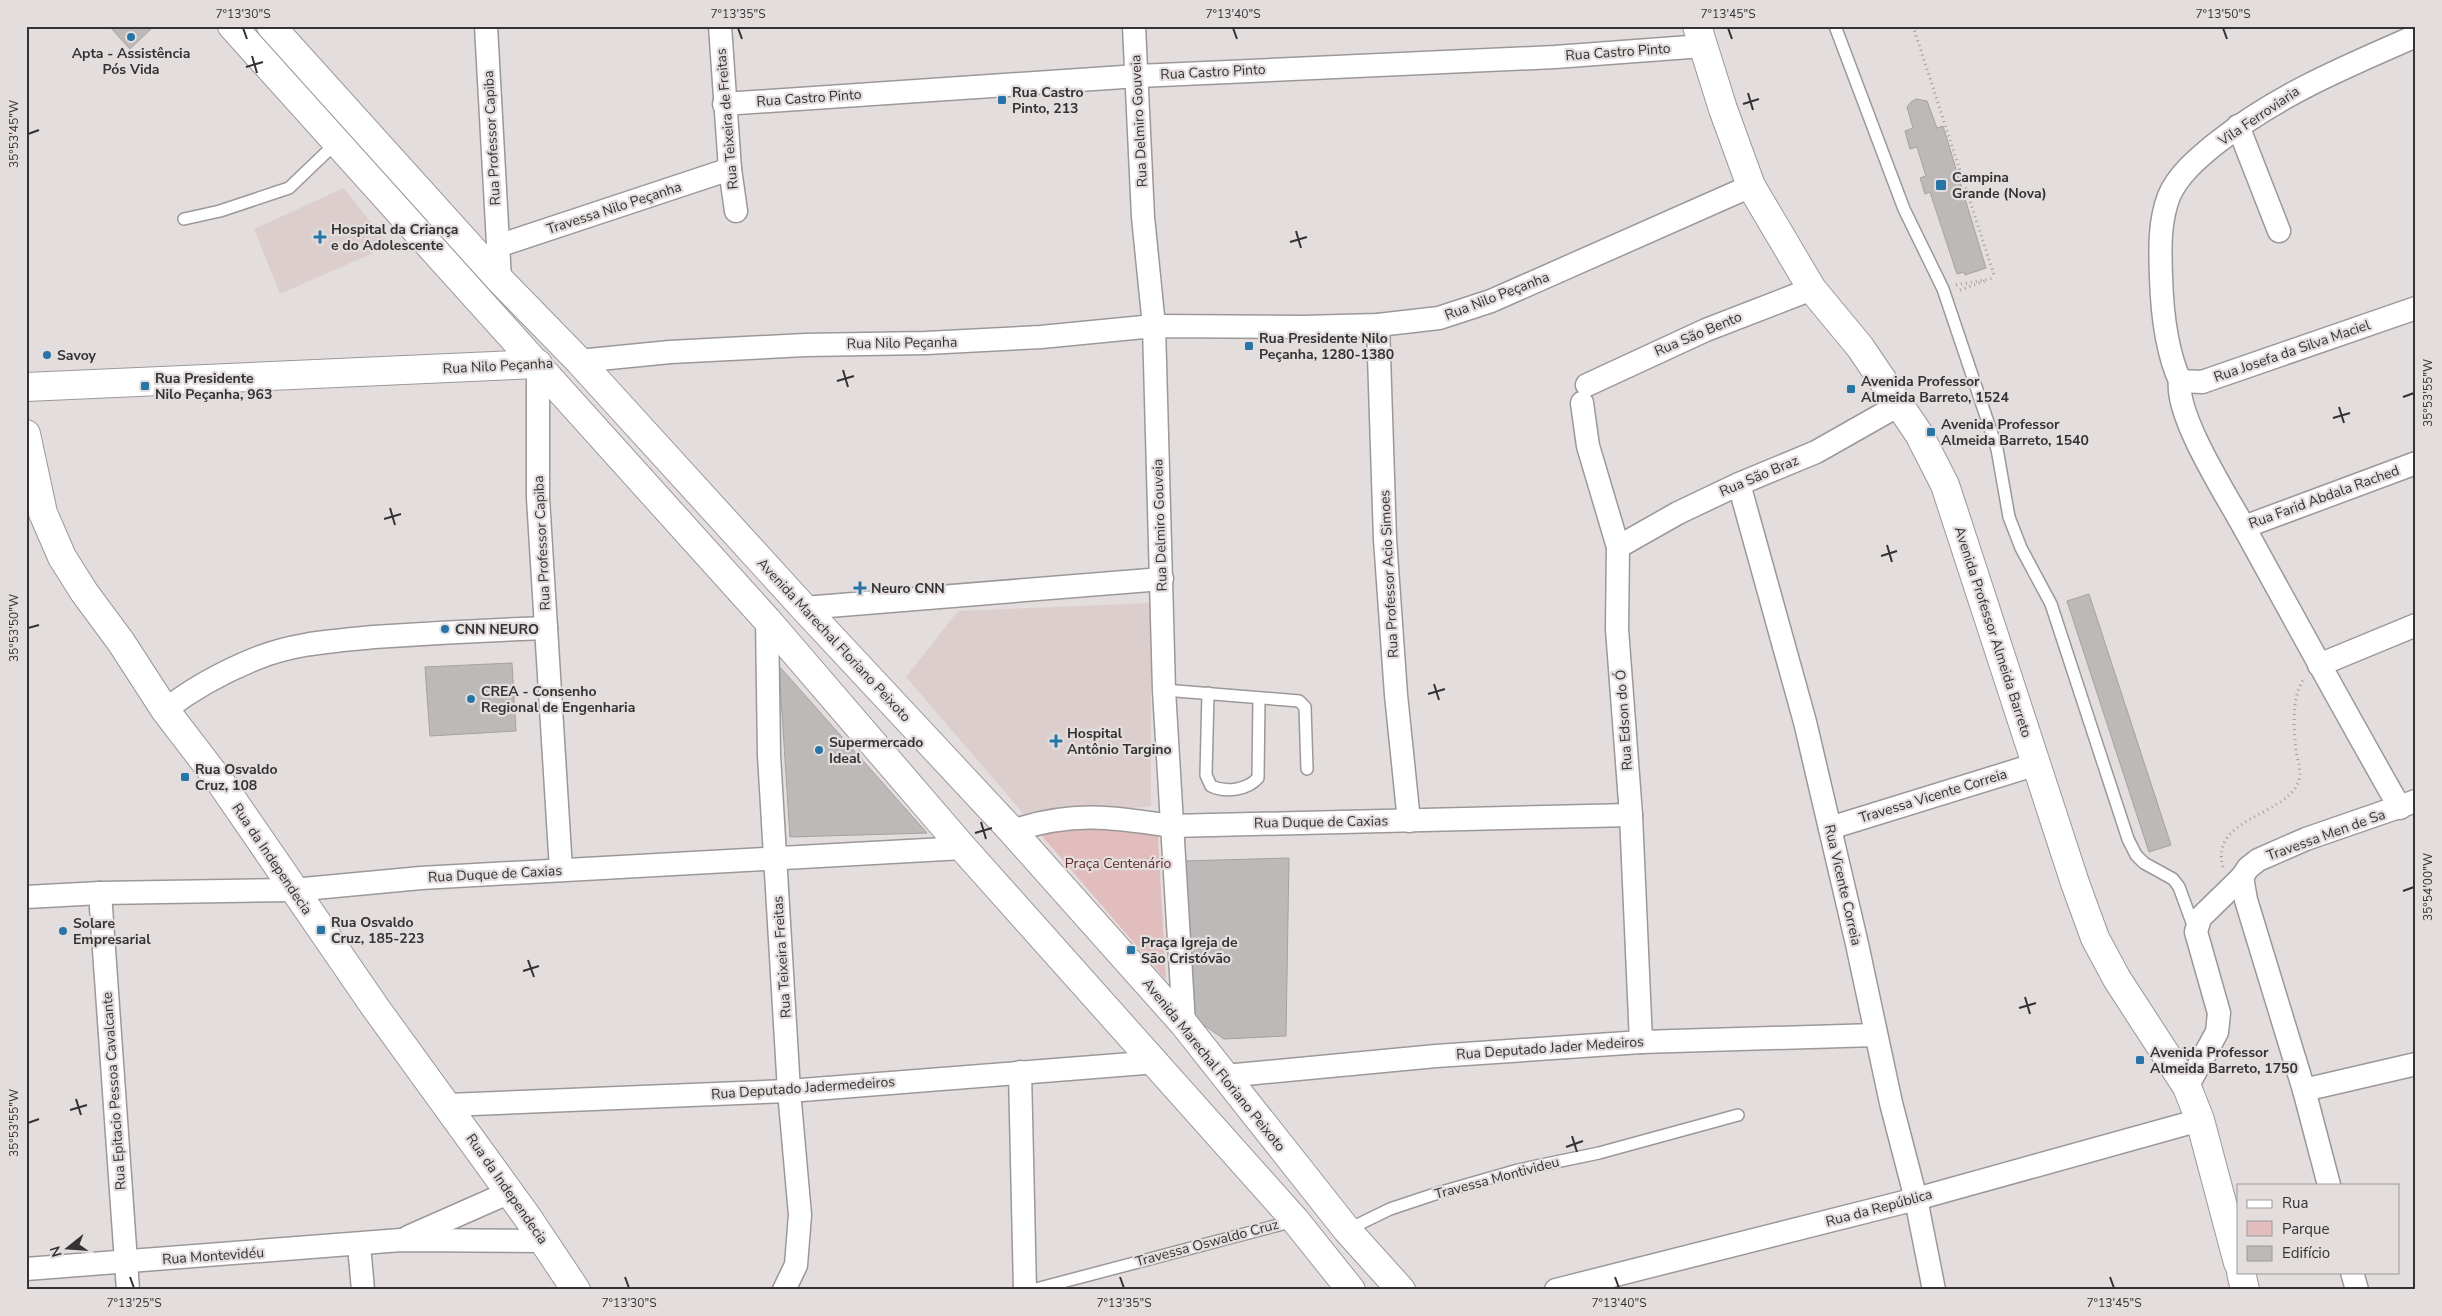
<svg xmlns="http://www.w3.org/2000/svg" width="2442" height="1316" viewBox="0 0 2442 1316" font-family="'Nunito Sans',sans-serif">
<rect width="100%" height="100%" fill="#e3dddd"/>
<g fill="#ddcece">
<path d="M 344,188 L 389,246 L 280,294 L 254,229 Z"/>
<path d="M 1151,603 L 1151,806 L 1028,819 L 906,677 L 958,611 Z"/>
</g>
<path fill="#e1bebd" d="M 1157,818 L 1166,980 L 1036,829 Z"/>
<g fill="#beb9b9" stroke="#a6a1a0">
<path d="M 109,26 L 154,26 L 130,49 Z"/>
<path d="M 1916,99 L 1927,101 L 1937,128 L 1943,126 L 1986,268 L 1965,275 L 1964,272 L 1957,274 L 1930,192 L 1925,194 L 1920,178 L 1926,176 L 1917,147 L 1910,149 L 1905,131 L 1913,128 L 1907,107 L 1911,102 Z"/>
<path d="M 2089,594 L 2171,845 L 2149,852 L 2067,601 Z"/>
<path d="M 512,663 L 516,731 L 430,736 L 425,667 Z"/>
<path d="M 779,666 L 927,833 L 790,837 Z"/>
<path d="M 1289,858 L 1286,1036 L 1224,1039 L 1198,1021 L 1192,1013 L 1184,861 Z"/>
</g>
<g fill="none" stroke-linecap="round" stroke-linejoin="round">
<g stroke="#9d9898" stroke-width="14">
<g id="service">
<path d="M 1835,26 L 1904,209 L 1943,289 L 1997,449 L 2009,517 L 2021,548 L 2051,604 L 2128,839 L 2136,855 L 2144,863 L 2173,879 L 2179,887 L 2194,928"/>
<path d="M 184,219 L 220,211 L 289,188 L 337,142"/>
<path d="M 1164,690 L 1299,701 L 1305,707 L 1307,769"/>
<path d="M 1208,693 L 1206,775 L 1211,786 C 1226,793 1247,790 1258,778 L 1259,698"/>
<path d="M 1347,1230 L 1390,1209 L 1438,1193 L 1518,1170 L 1599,1153 L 1738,1115"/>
<path d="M 1032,1290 L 1294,1221"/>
</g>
</g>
<g stroke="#9d9898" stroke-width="25">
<g id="minor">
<path d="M 486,26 L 500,280"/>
<path d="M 720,26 L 730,169 L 736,211"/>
<path d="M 1134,26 L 1143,217 L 1154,326 L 1164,690 L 1184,1024"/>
<path d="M 2416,36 C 2343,68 2277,95 2214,145 C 2197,159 2178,175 2169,196 C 2159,222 2160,249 2161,277 C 2162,311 2166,350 2180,381 L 2202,382 L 2416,308"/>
<path d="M 724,104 L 1138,76 L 1555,57 L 1703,46"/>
<path d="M 2238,126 L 2279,231"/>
<path d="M 498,246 L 730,169"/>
<path d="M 1378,325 L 1385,539 L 1396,695 L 1409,821"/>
<path d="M 579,361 L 670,352 L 805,345 L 926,343 L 1041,337 L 1154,326 L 1303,327 L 1378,325 L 1439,318 L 1491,301 L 1751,186"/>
<path d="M 538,364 L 538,498 L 561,870"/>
<path d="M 2180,381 C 2175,416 2227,496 2245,529 C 2296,622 2347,715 2400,808"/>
<path d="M 1587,385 L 1706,330 L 1812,289"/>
<path d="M 1582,403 L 1588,446 L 1618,547 L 1617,629 L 1631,815 L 1641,1042"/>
<path d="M 1739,484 L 1805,722 L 1857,944 L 1891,1103 L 1916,1199 L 1934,1290"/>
<path d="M 2244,527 L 2416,463"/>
<path d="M 1618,547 L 1678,513 L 1739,484 L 1816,452 L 1899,405"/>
<path d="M 804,608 L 1162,579"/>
<path d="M 767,620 L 769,755 L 789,1091 L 800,1215 L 796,1265 L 784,1290"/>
<path d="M 2319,665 L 2416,625"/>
<path d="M 165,710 C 192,689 223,672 255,659 C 293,643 334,641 374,637 C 432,633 489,630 546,628"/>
<path d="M 1830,828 L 2037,764"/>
<path d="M 1012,831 C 1072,811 1111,817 1172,826 L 1631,815"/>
<path d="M 2242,877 L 2246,900 L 2304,1090 L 2329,1185"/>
<path d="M 100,893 L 128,1290"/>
<path d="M 26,897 L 100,893 L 293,890 L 421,878 L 963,848"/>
<path d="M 1020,1072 L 1025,1290"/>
<path d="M 1225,1076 L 1436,1056 L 1641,1042 L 1876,1035"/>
<path d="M 2187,1087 L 2217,1032 L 2219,1013 L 2196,932 L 2200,918 L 2242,877 L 2248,868 L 2258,860 L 2306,839 L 2416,801"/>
<path d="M 2304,1090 L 2416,1064"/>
<path d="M 448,1105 L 789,1091 L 1157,1062"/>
<path d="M 408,1237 L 510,1192"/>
<path d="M 359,1245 L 363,1290"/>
<path d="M 26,1269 L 401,1240 L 544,1241"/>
<path d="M 2352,1272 L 2357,1290"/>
<path d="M 1556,1290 L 1916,1199 L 2200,1120"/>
</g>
</g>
<g stroke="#9d9898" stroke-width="30">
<g id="tertiary">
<path d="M 26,387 L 538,364"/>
<path d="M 26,434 L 43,513 L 62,557 L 84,592 L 121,642 L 165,710 L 221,783 L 375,1007 L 528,1218 L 576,1290"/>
</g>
</g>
<g stroke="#9d9898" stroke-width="30">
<g id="secondary">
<path d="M 1697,26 L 1723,109 L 1751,186 L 1812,289 L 1860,347 L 1919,434 L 1945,485 L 2075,883 L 2095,938 L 2117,979 L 2187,1087 L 2200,1120 L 2238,1263"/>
<path d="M 2241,1272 L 2245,1290"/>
</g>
</g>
<g stroke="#9d9898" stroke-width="30">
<g id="primary">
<path d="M 232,26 L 767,620 L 963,848 L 1295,1220 L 1351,1290"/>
<path d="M 271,26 L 500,280 L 579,361 L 804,608 L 1012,831 L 1184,1024 L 1347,1230 L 1401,1290"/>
</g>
</g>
<g stroke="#a29d9d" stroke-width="3" stroke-dasharray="1 4" stroke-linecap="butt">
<path d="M 1913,26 L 1995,278"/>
<path d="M 1956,285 L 1995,278"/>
<path d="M 1960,290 L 1985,281"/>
<path d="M 2223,867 C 2209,820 2281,816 2297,785 C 2303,774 2298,763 2296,751 C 2294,728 2291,700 2303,680"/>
</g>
<use href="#service" stroke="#fff" stroke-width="11"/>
<use href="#minor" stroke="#fff" stroke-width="22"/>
<use href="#tertiary" stroke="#fff" stroke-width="28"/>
<use href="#secondary" stroke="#fff" stroke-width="28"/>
<use href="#primary" stroke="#fff" stroke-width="28"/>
</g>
<path fill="none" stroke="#343232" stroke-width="2" d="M 243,28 L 247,39M 738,28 L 742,39M 1233,28 L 1237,39M 1728,28 L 1732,39M 2223,28 L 2227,39M 252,56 L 257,73M 246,67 L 263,62M 1748,93 L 1753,110M 1743,104 L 1759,99M 28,134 L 39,130M 1296,231 L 1301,248M 1290,242 L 1307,237M 843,370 L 848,387M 837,381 L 854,376M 2403,397 L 2414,393M 2339,407 L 2344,423M 2333,418 L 2350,413M 390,508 L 395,525M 384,519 L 401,514M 1887,545 L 1892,562M 1881,556 L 1897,551M 28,628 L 39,625M 1434,684 L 1439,700M 1428,694 L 1445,689M 981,822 L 986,839M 975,833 L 992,828M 2403,891 L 2414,887M 528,960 L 534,977M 523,971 L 539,966M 2025,997 L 2030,1014M 2019,1008 L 2036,1003M 76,1099 L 81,1115M 70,1110 L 87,1105M 28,1123 L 39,1119M 1572,1136 L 1577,1152M 1566,1147 L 1583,1141M 130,1277 L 134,1288M 625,1277 L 629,1288M 1120,1277 L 1124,1288M 1615,1277 L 1619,1288M 2110,1277 L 2114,1288"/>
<g fill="#2775a7" stroke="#e3dddd" stroke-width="2">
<circle cx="131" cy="37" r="5"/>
<rect x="997" y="95" width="10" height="10" rx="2.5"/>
<rect x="1935" y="179" width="12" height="12" rx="2.5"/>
<path d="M317.5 229.5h5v5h5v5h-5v5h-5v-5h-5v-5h5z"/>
<rect x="1244" y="341" width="10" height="10" rx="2.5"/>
<circle cx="47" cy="355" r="5"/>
<rect x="140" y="381" width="10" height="10" rx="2.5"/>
<rect x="1846" y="384" width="10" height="10" rx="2.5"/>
<rect x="1926" y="427" width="10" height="10" rx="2.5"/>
<path d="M857.5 580.5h5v5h5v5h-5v5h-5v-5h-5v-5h5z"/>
<circle cx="445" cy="629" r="5"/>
<circle cx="471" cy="699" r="5"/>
<path d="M1053.5 733.5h5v5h5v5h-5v5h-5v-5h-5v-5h5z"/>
<circle cx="819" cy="750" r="5"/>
<rect x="180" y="772" width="10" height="10" rx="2.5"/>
<rect x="316" y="925" width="10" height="10" rx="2.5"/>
<circle cx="63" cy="931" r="5"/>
<rect x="1126" y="945" width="10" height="10" rx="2.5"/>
<rect x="2135" y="1055" width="10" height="10" rx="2.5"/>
</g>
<g text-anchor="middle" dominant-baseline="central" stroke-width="4.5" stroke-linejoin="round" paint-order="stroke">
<g font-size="14" fill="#343232" stroke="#e3dddd">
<text transform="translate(1618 52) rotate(-4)">Rua Castro Pinto</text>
<text transform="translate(1213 72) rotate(-3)">Rua Castro Pinto</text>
<text transform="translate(809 98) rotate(-4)">Rua Castro Pinto</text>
<text transform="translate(2259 116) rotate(-34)">Vila Ferroviaria</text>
<text transform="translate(727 119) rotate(-95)">Rua Teixeira de Freitas</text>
<text transform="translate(1139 121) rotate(-93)">Rua Delmiro Gouveia</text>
<text transform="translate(492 138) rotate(-93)">Rua Professor Capiba</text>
<text transform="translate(614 208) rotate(-18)">Travessa Nilo Peçanha</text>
<text transform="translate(1497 296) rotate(-21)">Rua Nilo Peçanha</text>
<text transform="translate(1698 334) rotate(-23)">Rua São Bento</text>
<text transform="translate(902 343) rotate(-1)">Rua Nilo Peçanha</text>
<text transform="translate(2292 351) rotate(-19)">Rua Josefa da Silva Maciel</text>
<text transform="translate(498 366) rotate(-3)">Rua Nilo Peçanha</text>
<text transform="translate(1759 476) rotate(-23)">Rua São Braz</text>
<text transform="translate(2324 497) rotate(-20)">Rua Farid Abdala Rached</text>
<text transform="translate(1160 525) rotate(-92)">Rua Delmiro Gouveia</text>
<text transform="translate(542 543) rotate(-93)">Rua Professor Capiba</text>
<text transform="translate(1389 574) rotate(-93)">Rua Professor Acio Simoes</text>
<text transform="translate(1993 632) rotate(72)">Avenida Professor Almeida Barreto</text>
<text transform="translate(834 640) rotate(47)">Avenida Marechal Floriano Peixoto</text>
<text transform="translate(1624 720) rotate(-94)">Rua Edson do Ó</text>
<text transform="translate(1933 796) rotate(-17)">Travessa Vicente Correia</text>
<text transform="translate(1321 822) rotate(-1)">Rua Duque de Caxias</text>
<text transform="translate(2326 835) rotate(-20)">Travessa Men de Sa</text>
<text transform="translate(272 859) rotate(56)">Rua da Independecia</text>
<text transform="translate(495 874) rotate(-3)">Rua Duque de Caxias</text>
<text transform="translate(1843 885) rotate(77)">Rua Vicente Correia</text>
<text transform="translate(782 957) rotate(-94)">Rua Teixeira Freitas</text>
<text transform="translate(1550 1048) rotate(-4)">Rua Deputado Jader Medeiros</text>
<text transform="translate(1214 1065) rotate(51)">Avenida Marechal Floriano Peixoto</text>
<text transform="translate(803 1088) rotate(-4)">Rua Deputado Jadermedeiros</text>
<text transform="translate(114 1091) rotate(-94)">Rua Epitacio Pessoa Cavalcante</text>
<text transform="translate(1497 1178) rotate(-15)">Travessa Montivideu</text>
<text transform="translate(507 1189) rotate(55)">Rua da Independecia</text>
<text transform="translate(1879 1208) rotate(-15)">Rua da República</text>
<text transform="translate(1207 1243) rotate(-15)">Travessa Oswaldo Cruz</text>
<text transform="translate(213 1256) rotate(-4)">Rua Montevidéu</text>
</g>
<g font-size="14" font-weight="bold" fill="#343232" stroke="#e3dddd" text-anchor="start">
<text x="131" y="53" text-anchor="middle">Apta - Assistência<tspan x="131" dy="16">Pós Vida</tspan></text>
<text x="1012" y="92">Rua Castro<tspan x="1012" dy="16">Pinto, 213</tspan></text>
<text x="1952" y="177">Campina<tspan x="1952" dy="16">Grande (Nova)</tspan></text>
<text x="331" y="229">Hospital da Criança<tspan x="331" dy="16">e do Adolescente</tspan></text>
<text x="1259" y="338">Rua Presidente Nilo<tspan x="1259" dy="16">Peçanha, 1280-1380</tspan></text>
<text x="57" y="355">Savoy</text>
<text x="155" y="378">Rua Presidente<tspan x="155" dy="16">Nilo Peçanha, 963</tspan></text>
<text x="1861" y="381">Avenida Professor<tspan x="1861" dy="16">Almeida Barreto, 1524</tspan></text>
<text x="1941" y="424">Avenida Professor<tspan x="1941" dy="16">Almeida Barreto, 1540</tspan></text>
<text x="871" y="588">Neuro CNN</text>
<text x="455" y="629">CNN NEURO</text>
<text x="481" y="691">CREA - Consenho<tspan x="481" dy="16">Regional de Engenharia</tspan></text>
<text x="1067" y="733">Hospital<tspan x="1067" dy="16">Antônio Targino</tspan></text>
<text x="829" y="742">Supermercado<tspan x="829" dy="16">Ideal</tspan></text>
<text x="195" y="769">Rua Osvaldo<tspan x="195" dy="16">Cruz, 108</tspan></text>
<text x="331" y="922">Rua Osvaldo<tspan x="331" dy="16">Cruz, 185-223</tspan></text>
<text x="73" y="923">Solare<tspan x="73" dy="16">Empresarial</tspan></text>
<text x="1141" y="942">Praça Igreja de<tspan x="1141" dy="16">São Cristóvão</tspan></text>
<text x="2150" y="1052">Avenida Professor<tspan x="2150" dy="16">Almeida Barreto, 1750</tspan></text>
</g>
<g font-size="14" fill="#622b2e" stroke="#e3dddd">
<text x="1118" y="863">Praça Centenário</text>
</g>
</g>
<rect width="2442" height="1316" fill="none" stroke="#e3dddd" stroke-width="55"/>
<rect x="2237" y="1184" width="162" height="90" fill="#e3dddd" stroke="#9d9999"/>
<rect x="2247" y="1200" width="25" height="8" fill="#ffffff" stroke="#9d9999"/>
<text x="2282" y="1208" font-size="15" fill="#343232">Rua</text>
<rect x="2247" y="1221" width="25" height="15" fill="#e1bebd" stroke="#9d9999"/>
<text x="2282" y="1234" font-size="15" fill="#343232">Parque</text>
<rect x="2247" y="1246" width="25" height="15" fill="#beb9b9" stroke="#9d9999"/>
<text x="2282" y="1258" font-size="15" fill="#343232">Edifício</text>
<g transform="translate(68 1248) rotate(253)" stroke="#e3dddd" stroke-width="4" paint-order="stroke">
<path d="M0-4L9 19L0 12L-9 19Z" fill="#343232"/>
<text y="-8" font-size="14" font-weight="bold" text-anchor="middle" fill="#343232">N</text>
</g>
<rect x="28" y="28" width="2386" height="1260" fill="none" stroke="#343232" stroke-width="2"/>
<g font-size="12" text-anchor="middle" fill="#343232">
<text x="243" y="18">7°13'30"S</text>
<text x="738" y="18">7°13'35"S</text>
<text x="1233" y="18">7°13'40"S</text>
<text x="1728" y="18">7°13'45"S</text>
<text x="2223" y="18">7°13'50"S</text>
<text transform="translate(14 134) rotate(-90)" y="4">35°53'45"W</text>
<text transform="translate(2428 393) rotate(-90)" y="4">35°53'55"W</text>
<text transform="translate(14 628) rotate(-90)" y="4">35°53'50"W</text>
<text transform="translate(2428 887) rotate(-90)" y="4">35°54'00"W</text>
<text transform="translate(14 1123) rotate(-90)" y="4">35°53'55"W</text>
<text x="134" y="1307">7°13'25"S</text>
<text x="629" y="1307">7°13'30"S</text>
<text x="1124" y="1307">7°13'35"S</text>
<text x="1619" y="1307">7°13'40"S</text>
<text x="2114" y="1307">7°13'45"S</text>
</g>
</svg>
